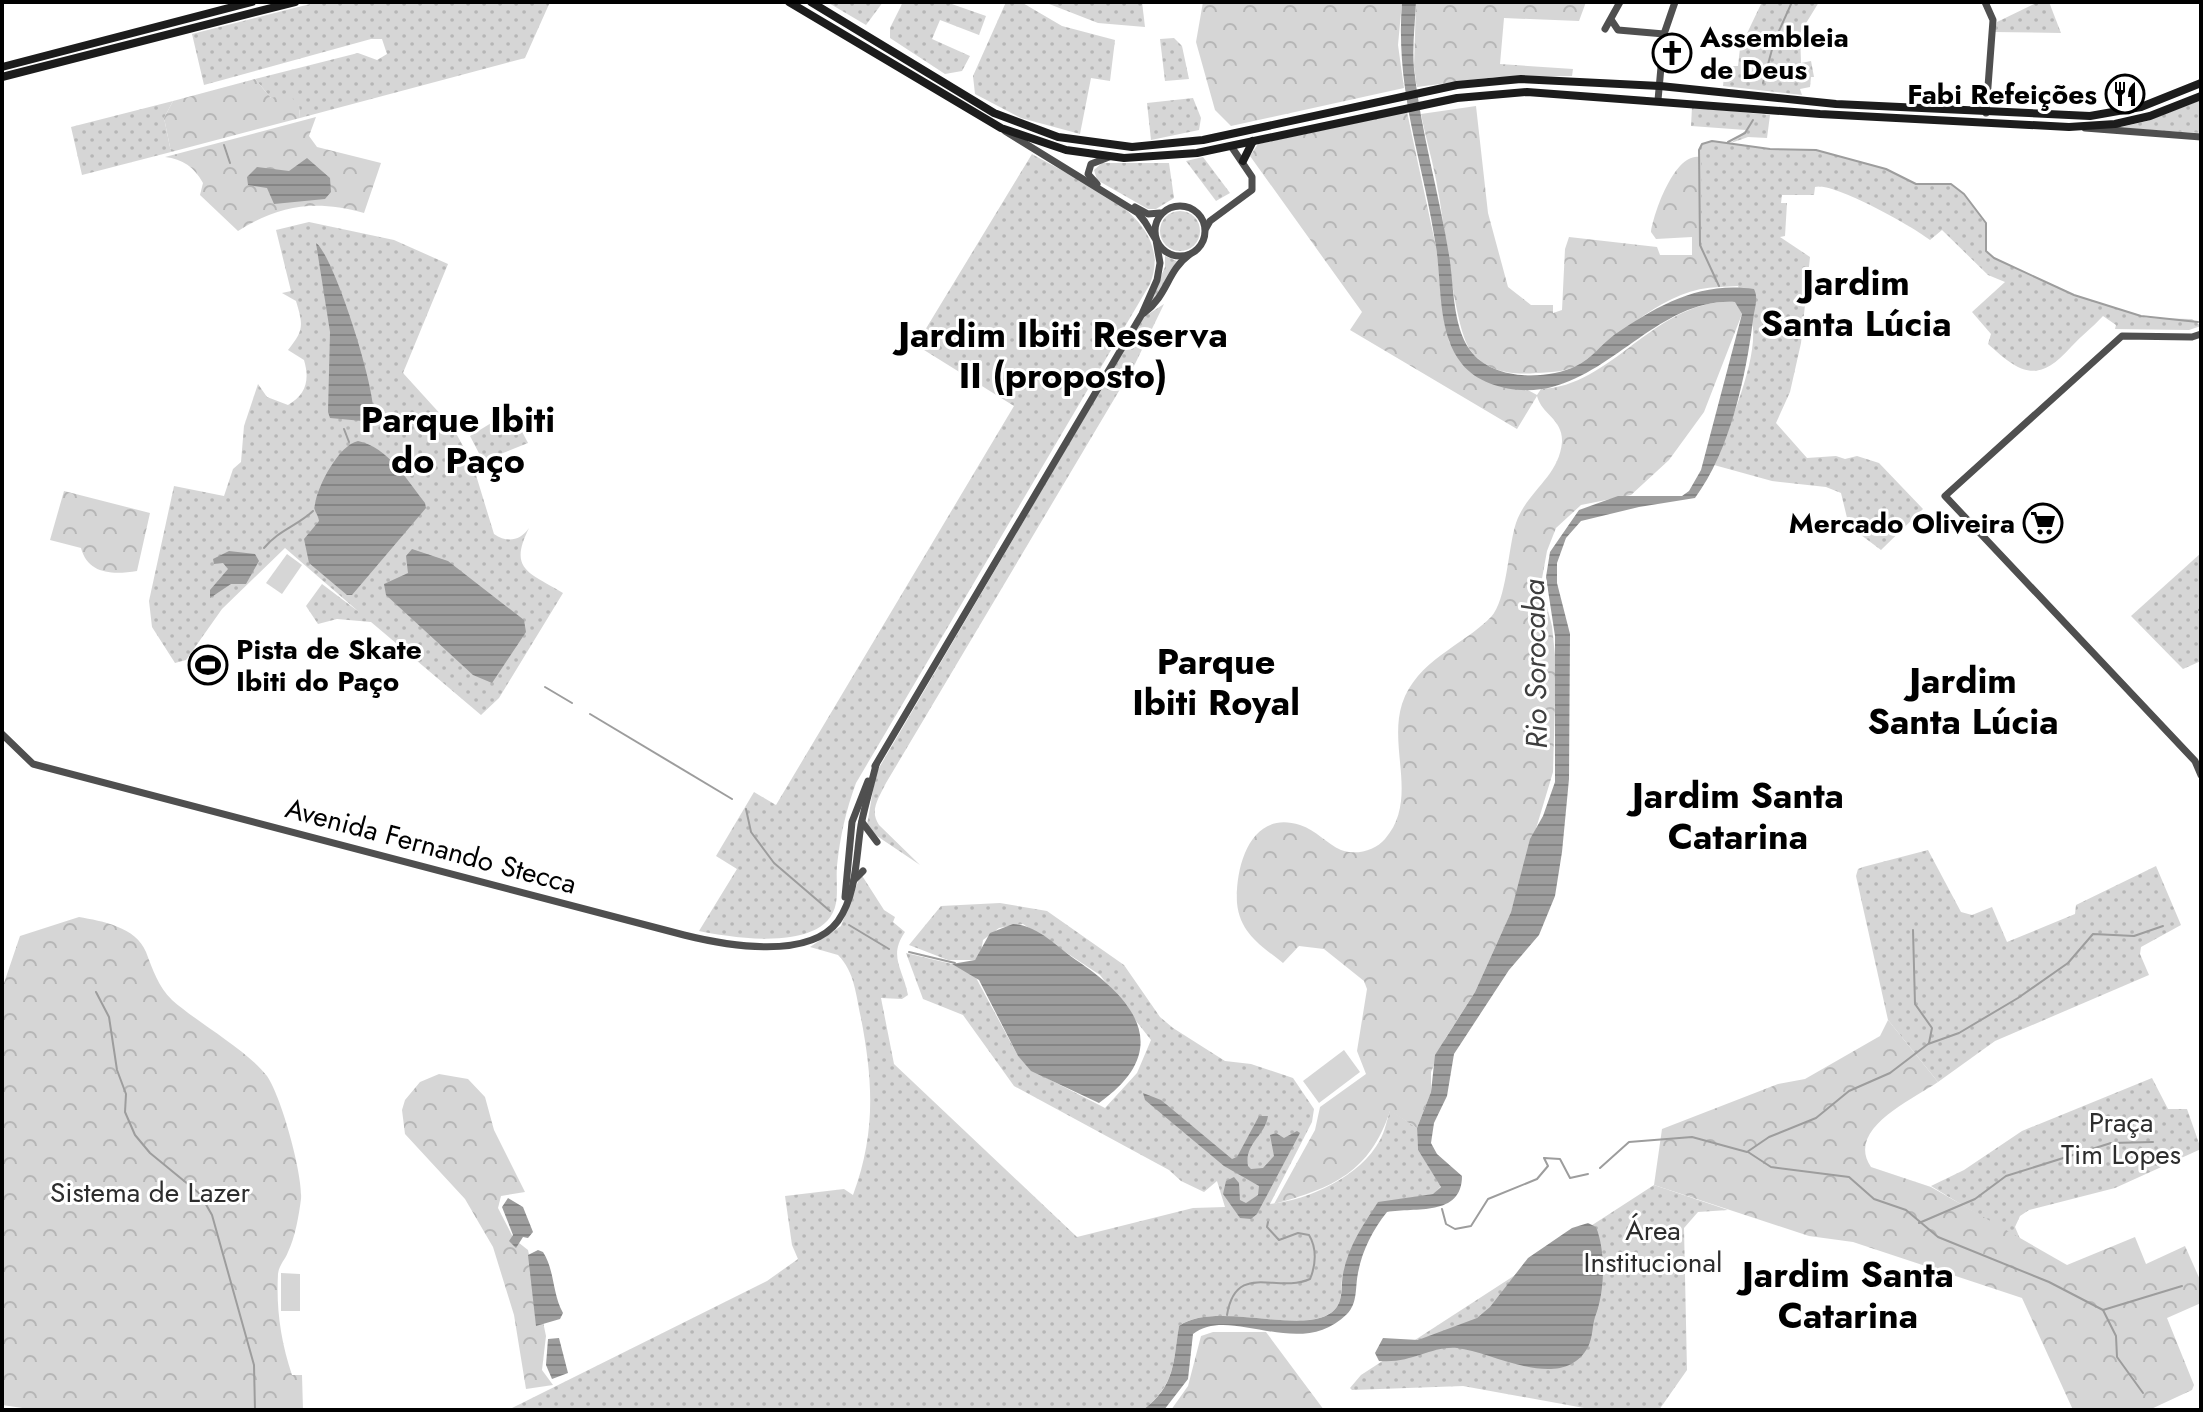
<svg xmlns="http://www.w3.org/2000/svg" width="2203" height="1412" viewBox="0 0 2203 1412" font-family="Jost,sans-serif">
<defs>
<pattern id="green-dots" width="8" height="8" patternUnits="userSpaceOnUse" patternTransform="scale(2)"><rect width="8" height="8" fill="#d6d6d6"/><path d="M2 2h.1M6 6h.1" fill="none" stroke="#b6b6b6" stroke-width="1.8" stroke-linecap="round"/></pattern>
<pattern id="forest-crowns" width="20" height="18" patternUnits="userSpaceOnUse" patternTransform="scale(2)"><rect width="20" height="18" fill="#d6d6d6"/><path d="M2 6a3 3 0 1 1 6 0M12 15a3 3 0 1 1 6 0" fill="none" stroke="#b6b6b6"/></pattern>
<pattern id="water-rules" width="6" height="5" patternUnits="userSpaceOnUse" patternTransform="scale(2)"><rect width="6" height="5" fill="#9d9d9d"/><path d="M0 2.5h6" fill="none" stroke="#858585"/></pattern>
</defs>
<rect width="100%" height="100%" fill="#fff"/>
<g fill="url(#green-dots)">
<path d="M 318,2 L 550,2 L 525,58 L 300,118 L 299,106 L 271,98 L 255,79 L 358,53 L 377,60 L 387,54 L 382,39 L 371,39 L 204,85 L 192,34 Z"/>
<path d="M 827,2 L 883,2 L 866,25 Z"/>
<path d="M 903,2 L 946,2 L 986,16 L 979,35 L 940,20 L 932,39 L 970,56 L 962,71 L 945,74 L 890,38 L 890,28 Z"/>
<path d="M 1006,2 L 1021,2 L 1062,26 L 1115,40 L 1110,81 L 1091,78 L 1080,134 L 1021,118 L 975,94 L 973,76 Z"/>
<path d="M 1044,2 L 1142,2 L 1145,27 L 1098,23 Z"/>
<path d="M 1762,2 L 1819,2 L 1800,33 L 1801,63 L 1811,61 L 1814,77 L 1811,77 L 1810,87 L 1800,89 L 1802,95 L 1723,86 L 1725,66 L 1738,66 L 1740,48 Z"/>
<path d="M 2038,2 L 2049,2 L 2061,33 L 1994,32 L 1997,22 Z"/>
<path d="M 1174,38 L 1182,46 L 1189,79 L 1165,81 L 1160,39 Z"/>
<path d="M 1193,98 L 1201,118 L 1199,130 L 1151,140 L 1147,103 Z"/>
<path d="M 2201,100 L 2201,133 L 2117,128 L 2147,121 Z"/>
<path d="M 173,101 L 164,118 L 171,152 L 82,175 L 71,127 Z"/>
<path d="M 1692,107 L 1770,115 L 1767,138 L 1748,137 L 1731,143 L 1746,130 L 1691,126 Z"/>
<path d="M 1712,141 L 1770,149 L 1816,150 L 1886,169 L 1916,184 L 1951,184 L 1964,194 L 1986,223 L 1986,251 L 1994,258 L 2074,295 L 2147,318 L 2192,319 L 2201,326 L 2189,330 L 2115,329 L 2116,325 L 2103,316 C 2093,327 2081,336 2071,347 C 2038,384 2021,374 1988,344 L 1991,334 L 1972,312 L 2005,282 L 1988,275 L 1942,230 L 1930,240 C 1914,227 1832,181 1815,187 L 1814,195 L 1782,195 L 1781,203 L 1787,203 L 1785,236 L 1780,237 L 1810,257 L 1801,343 L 1790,392 L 1776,423 L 1807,458 L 1836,456 L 1845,459 L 1857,456 L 1879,463 L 1923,509 L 1881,550 L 1849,526 L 1841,493 L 1826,487 L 1772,481 L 1714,465 C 1727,429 1760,359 1752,321 C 1750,310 1742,297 1738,286 L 1719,287 L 1700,245 L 1699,150 L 1702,144 Z"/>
<path d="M 1032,154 C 1079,182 1177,216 1150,284 L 856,783 C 846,810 840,837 837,866 C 836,878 838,892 836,903 C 827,953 733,938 699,931 L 737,869 L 716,856 L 754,792 L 776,805 L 1014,406 L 916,345 Z"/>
<path d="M 1203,157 L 1230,193 L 1216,201 L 1186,161 Z"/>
<path d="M 1102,163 L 1169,163 L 1174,198 L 1156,209 L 1148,209 L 1097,180 L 1094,170 Z"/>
<circle cx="1180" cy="231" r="20"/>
<path d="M 309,222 L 394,240 L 448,264 L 403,373 L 453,428 L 472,462 L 494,534 C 507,543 520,541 529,528 C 508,570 529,572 563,593 L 499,698 L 481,715 L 371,622 L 337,619 L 318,624 L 306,606 L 322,584 L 359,612 L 285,548 L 222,609 L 186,660 L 175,663 L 152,627 L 149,601 L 174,486 L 224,496 L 233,469 L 241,462 L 244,426 L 258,384 L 267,397 L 288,405 C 306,395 310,380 304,360 L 288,350 C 303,331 304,327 296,301 L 282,293 L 291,291 L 276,230 Z"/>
<path d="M 1165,256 L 1179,262 L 1147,315 L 1164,304 L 1135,364 L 886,783 C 879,798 869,810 879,825 L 920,865 L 877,836 L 867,825 L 876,773 L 1142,319 L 1165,267 Z"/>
<path d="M 511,411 L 528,443 L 483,461 L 470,436 Z"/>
<path d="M 2201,553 L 2201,661 L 2183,669 L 2131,616 Z"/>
<path d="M 1928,850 L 1961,912 L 1972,915 L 1992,907 L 2007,942 L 2075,914 L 2076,905 L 2156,866 L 2181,925 L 2141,947 L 2140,954 L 2149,975 L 1995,1041 L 1938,1082 L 1888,1020 L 1856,876 L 1858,869 L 1863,867 Z"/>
<path d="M 861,874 L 884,910 L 895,917 L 893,922 L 905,932 C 888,956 903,969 908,995 L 902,999 L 881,998 L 894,1064 L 1077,1237 L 1193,1208 L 1225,1207 L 1217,1181 L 1204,1192 L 1181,1181 L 1169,1170 L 1014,1086 L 963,1015 L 923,999 L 906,953 L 952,964 L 974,974 L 1018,1056 L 1031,1070 L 1105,1108 L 1137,1073 L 1151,1040 L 1100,975 L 1023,924 L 999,928 L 983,940 L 981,952 L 975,960 L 948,960 L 909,945 L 941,906 L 1000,903 L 1047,911 L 1124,965 L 1160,1017 L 1173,1028 L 1225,1061 L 1251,1064 L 1293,1078 L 1314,1109 L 1312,1122 L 1270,1204 C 1309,1200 1361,1176 1380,1140 C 1385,1131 1387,1120 1390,1110 L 1417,1128 L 1418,1150 L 1441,1186 L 1434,1194 L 1378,1203 C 1367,1225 1349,1251 1343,1275 C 1340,1285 1343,1296 1338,1305 C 1316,1342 1217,1298 1179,1326 C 1173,1362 1176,1384 1143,1410 L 508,1410 L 767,1281 L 798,1259 L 792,1245 L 785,1196 L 844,1189 L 853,1195 C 876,1133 873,1081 861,1018 C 856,996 855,972 838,955 L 810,947 L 841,926 Z"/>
<path d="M 2152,1078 L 2168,1109 L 2187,1109 L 2201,1149 L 2115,1188 L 2029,1210 L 2020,1216 L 2015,1227 L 2021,1241 L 1931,1186 L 1964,1170 L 2022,1131 Z"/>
<path d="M 1654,1185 L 1728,1210 L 1698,1212 L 1684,1228 L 1687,1370 L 1659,1410 L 1595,1410 L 1463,1386 L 1352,1390 L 1350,1388 L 1361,1375 Z"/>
</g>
<g fill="url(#forest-crowns)">
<path d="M 1203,2 L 1402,2 L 1398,45 L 1404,88 L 1231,126 L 1215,110 L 1196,42 Z"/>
<path d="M 1416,2 L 1586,2 L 1579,21 L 1504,18 L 1500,64 L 1573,69 L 1572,76 L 1493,77 L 1417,87 L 1414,67 Z"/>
<path d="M 255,79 L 271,98 L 289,94 L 299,106 L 300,118 L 171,152 L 164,118 L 173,101 Z"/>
<path d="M 1476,106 L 1488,213 L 1508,287 L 1531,305 L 1553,305 L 1553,313 L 1562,310 L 1565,249 L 1569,237 L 1657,247 L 1660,255 L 1692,255 L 1692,237 L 1656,239 L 1651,232 C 1654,212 1675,152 1700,157 L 1702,168 L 1700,245 L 1719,287 C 1666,288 1623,333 1583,362 C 1569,372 1553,372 1536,373 C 1511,375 1487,372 1471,351 C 1454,330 1445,224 1438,191 C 1434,165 1426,140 1421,114 Z"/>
<path d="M 1407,112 L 1436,247 L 1449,342 L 1512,389 L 1526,389 L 1537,395 L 1541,389 C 1613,387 1656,297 1736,302 L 1742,314 L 1704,412 L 1669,460 L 1631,495 L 1581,505 L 1556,528 L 1547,551 L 1541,584 L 1552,626 L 1556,665 L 1553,772 L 1511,912 L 1475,992 L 1445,1039 L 1431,1072 L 1431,1092 L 1417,1128 L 1390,1111 C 1370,1172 1333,1188 1274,1204 L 1315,1130 L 1320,1107 L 1366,1074 L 1357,1051 L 1367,989 L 1364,981 L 1324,949 L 1299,946 L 1283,963 C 1262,946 1240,934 1237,903 C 1235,866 1251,809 1300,825 C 1316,830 1327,844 1341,850 C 1356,856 1376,850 1385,839 C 1419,800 1388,748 1402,704 C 1417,660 1461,647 1491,617 C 1507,600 1508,547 1516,523 C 1527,491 1559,477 1562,442 C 1563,419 1542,415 1537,396 L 1517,429 L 1350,330 L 1362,312 L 1250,156 L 1258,144 Z"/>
<path d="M 316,117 L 309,136 L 317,147 L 381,163 L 364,213 C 316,200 281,204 238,231 L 200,195 L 203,183 C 194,167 183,159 165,157 Z"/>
<path d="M 64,491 L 150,513 L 137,571 C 112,575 88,574 81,548 L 50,540 Z"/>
<path d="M 79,917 C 102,921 136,927 146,952 C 153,970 158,986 172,1000 C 198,1023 247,1050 267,1076 C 281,1096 303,1174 301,1199 C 299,1215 295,1238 288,1252 C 285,1260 279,1265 278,1274 C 276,1309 281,1342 292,1375 L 302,1375 L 303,1410 L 36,1410 L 2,1405 L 2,989 L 20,936 Z"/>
<path d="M 1888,1020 L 1938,1082 C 1912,1100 1845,1129 1871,1167 L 1931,1187 L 2067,1265 L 2135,1237 L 2146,1264 L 2185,1246 L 2201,1282 L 2201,1303 L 2167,1318 L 2194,1385 L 2192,1390 L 2149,1410 L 2073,1410 L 2022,1298 L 1853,1242 L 1809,1236 L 1654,1185 L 1662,1129 L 1778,1084 L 1805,1079 L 1880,1036 Z"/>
<path d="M 439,1074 L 468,1079 L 485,1097 L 494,1130 L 525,1192 L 501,1196 L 498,1208 L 514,1239 L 528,1250 L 546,1336 L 542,1370 L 553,1385 L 526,1389 L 514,1315 L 493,1247 L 465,1199 L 405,1134 L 402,1110 L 405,1100 L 420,1082 Z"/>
<path d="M 1213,1332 L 1266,1332 L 1324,1410 L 1171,1410 L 1188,1386 L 1201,1336 Z"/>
</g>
<g fill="#d6d6d6">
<path d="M 287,554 L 302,565 L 282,594 L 266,583 Z"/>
<path d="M 1344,1050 L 1360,1072 L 1319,1103 L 1303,1081 Z"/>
<path d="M 281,1273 L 300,1274 L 300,1311 L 281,1311 Z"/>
</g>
<g fill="url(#water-rules)">
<path d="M 1402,2 L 1416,2 C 1415,24 1412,47 1414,69 C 1421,132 1439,193 1449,255 C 1454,284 1452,325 1470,350 C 1491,380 1545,381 1576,366 C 1591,359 1601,345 1614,335 C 1658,305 1700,281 1754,289 C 1759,299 1754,309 1753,320 C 1746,376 1730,451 1695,498 L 1639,507 L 1581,521 L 1566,538 L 1557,563 L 1557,583 L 1570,634 L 1569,779 L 1562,852 L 1555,896 L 1539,935 L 1509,970 L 1454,1054 L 1447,1096 L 1434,1123 L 1431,1143 L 1437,1154 L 1462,1176 C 1462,1217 1415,1207 1387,1212 C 1373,1229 1362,1251 1358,1273 C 1355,1287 1358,1303 1347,1314 C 1299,1362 1231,1304 1193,1334 L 1188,1379 L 1164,1410 L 1143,1410 C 1176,1385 1173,1362 1179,1326 C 1218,1298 1317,1342 1338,1305 C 1343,1296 1341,1284 1343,1274 C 1348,1247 1363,1225 1378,1202 L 1433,1194 L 1441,1187 L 1418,1150 L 1417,1128 L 1431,1092 L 1435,1055 L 1475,992 L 1511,912 L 1530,839 L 1543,816 L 1555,782 L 1555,636 L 1546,577 L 1550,552 L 1579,510 L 1618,496 L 1682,496 L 1689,491 L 1701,470 L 1742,314 L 1735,302 C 1663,298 1618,370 1552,387 C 1523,395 1481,388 1462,364 C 1437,333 1442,285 1436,247 C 1423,159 1395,94 1402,2 Z"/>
<path d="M 307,158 L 330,178 L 331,192 L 325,199 L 274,204 L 267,188 L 248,185 L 247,177 L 257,167 L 289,171 Z"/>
<path d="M 316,243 C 334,255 381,402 373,422 L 330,418 L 328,412 L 330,332 Z"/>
<path d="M 358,441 C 388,447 407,480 425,503 L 426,508 L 352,595 L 347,595 L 309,563 L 304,539 L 319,521 C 318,513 313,512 315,504 C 318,485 339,445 358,441 Z"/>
<path d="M 412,549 L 448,561 L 524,620 L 526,632 L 492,683 L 473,675 L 386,595 L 384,584 L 408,573 L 406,556 Z"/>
<path d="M 229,551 L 255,554 L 259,561 L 246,584 L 231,584 L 210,598 L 210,590 L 228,569 L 223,563 L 214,564 L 213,559 Z"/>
<path d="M 1013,924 C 1038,925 1057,947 1076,960 C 1136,1000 1174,1050 1099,1103 L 1031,1071 L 1018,1056 L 979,980 L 952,964 L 975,960 L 990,933 Z"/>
<path d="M 1143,1093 L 1161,1100 L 1232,1159 L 1237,1157 L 1259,1116 L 1268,1116 C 1265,1136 1244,1144 1248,1166 L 1251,1169 L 1263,1168 L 1274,1156 L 1270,1135 L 1276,1133 L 1284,1138 L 1297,1131 L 1300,1133 L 1257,1214 L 1251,1219 L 1240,1218 L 1223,1194 L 1226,1181 L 1234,1177 L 1239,1183 L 1240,1200 L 1246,1203 L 1258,1195 L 1259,1186 L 1224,1166 L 1145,1100 Z"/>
<path d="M 508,1198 L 523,1207 L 533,1232 L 528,1238 L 523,1237 L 516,1248 L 509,1241 L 513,1235 L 502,1207 Z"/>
<path d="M 1588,1223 L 1596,1227 C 1606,1252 1605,1292 1595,1317 C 1592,1327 1593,1337 1588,1347 C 1562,1394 1494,1352 1457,1348 C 1430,1346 1412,1364 1379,1361 L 1375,1353 L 1383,1338 L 1418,1340 L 1477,1318 L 1490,1307 L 1528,1258 L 1572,1228 Z"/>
<path d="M 538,1250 L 543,1252 C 555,1271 552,1293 563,1313 L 560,1319 L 536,1326 L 528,1255 Z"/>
<path d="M 559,1338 L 568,1373 L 552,1379 L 546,1365 L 548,1339 Z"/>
</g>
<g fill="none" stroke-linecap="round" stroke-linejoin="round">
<g stroke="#9d9d9d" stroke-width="2">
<path d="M 1763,83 L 1774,42 L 1792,2"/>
<path d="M 1728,142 L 1745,133 L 1753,120"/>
<path d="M 224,145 L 230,163"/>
<path d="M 1719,286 L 1700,245 L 1699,150 L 1702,144 L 1712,141 L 1770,149 L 1816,150 L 1886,169 L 1916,184 L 1951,184 L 1964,194 L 1986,223 L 1986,251 L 1994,258 L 2074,295 L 2141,316 L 2198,322"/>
<path d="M 344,429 L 349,442"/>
<path d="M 264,548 C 279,530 297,526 313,511"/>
<path d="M 2199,610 L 2201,608"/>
<path d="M 545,687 L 572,703"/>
<path d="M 590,714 L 732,799"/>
<path d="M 746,809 L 751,832 L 774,863 L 830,911"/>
<path d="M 849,925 L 889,949"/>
<path d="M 1913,930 L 1915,1004 L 1932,1028 L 1929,1043"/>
<path d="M 909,952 L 955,963"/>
<path d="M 96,992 L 109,1017 L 117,1070 L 126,1094 L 125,1112 L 135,1135 L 150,1153 L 200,1194 L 212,1215 L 254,1365 L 255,1410"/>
<path d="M 1748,1152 L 1771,1167 L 1849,1177 L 1874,1199 L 1906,1210 L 1938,1237 L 2049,1282 L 2103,1310 L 2182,1286"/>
<path d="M 1600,1168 L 1629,1142 L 1692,1137 L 1747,1152 L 1769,1137 L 1816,1118 L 1849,1091 L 1890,1073 L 1928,1044 L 1959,1033 L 2018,998 L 2068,963 L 2093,934 L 2134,936 L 2163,926"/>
<path d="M 1442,1209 L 1446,1224 L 1455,1229 L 1471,1226 L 1488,1199 L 1537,1179 L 1548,1166 L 1544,1158 L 1560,1159 L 1570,1178 L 1588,1174"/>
<path d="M 1919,1223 L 1975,1199 L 2006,1176 L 2111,1143 L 2153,1142"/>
<path d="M 2103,1310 L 2116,1336 L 2117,1357 L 2143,1393"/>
<path d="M 1227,1315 C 1236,1261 1276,1294 1310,1279 C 1316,1265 1317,1248 1309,1235 L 1298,1233 L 1279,1240 L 1267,1227 L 1268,1222"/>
</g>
<g stroke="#4f4f4f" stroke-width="7">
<path d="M 1985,2 L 1993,20 L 1986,113"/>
<path d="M 1612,21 L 1618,30 L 1664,34"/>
<path d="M 1605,29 L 1620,2"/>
<path d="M 1658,100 L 1664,34 L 1675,2"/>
<path d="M 2085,128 L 2201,137"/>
<path d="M 1097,184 L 1088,174 L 1091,164 L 1109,157"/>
<circle cx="1180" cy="231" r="25"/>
<path d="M 1135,207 L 1148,214 L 1160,213"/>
<path d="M 1206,228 L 1210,221 L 1252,190 L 1252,177 L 1231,146"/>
<path d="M 1144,313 C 1168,295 1167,271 1189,255"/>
<path d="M 2201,334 L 2192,337 L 2122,336 L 1945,496 L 2195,761 L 2201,775"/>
<path d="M 2,734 L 33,764 L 684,935 C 724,945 809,961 838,921 C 857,894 856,856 861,825 C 865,805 871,785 876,765"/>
<path d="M 875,766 L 1142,314 L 1157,280 L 1160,263 L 1156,240 L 1145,222 L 1138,213 L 1005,131"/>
<path d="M 862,822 L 877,842"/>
<path d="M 854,880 L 863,871"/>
<path d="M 845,897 L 852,822 L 868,781"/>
</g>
<g stroke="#1c1c1c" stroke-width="8">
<path d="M 789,2 L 1001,128 L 1066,150 L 1124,158 L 1197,153 L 1457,98 L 1527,92 L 1820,114 L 2069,127 L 2115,124 L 2150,116 L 2201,96"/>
<path d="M 811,2 L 994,113 L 1058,137 L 1132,147 L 1203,140 L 1457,85 L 1521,79 L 1660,86 L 1836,104 L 2090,116 L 2141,107 L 2201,83"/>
<path d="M 2,67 L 252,2"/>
<path d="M 2,77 L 295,2"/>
<path d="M 1243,161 L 1253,141"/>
</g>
</g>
<defs>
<g id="church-ring" transform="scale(2)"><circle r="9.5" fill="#fff" stroke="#000" stroke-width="1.5"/><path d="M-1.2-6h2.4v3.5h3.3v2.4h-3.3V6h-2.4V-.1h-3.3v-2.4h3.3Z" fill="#000"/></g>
<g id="restaurant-ring" transform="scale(2)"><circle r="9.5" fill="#fff" stroke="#000" stroke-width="1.5"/><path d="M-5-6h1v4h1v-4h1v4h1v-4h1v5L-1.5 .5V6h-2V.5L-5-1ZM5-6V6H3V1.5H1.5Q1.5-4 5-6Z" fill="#000"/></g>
<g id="supermarket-ring" transform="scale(2)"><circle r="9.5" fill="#fff" stroke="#000" stroke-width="1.5"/><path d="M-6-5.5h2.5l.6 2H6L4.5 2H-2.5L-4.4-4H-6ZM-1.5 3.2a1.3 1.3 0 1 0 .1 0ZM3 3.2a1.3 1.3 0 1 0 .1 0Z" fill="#000"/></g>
<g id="stadium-ring" transform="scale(2)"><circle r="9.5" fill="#fff" stroke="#000" stroke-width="1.5"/><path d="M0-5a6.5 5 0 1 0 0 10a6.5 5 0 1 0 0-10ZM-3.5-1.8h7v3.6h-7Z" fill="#000"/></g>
</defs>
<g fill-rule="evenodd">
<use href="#church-ring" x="1672" y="53"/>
<use href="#restaurant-ring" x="2125" y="94"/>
<use href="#supermarket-ring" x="2043" y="523"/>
<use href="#stadium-ring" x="208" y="665"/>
</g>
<g text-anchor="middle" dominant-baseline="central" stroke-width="6" stroke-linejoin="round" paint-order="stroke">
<g font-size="28" font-weight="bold" fill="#000" stroke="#fff" text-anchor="start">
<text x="1700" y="37">Assembleia<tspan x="1700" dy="32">de Deus</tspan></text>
<text x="2097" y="94" text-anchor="end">Fabi Refeições</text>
<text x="2015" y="523" text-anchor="end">Mercado Oliveira</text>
<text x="236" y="649">Pista de Skate<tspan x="236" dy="32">Ibiti do Paço</tspan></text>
</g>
<g font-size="28" fill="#000" stroke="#fff">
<text transform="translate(431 846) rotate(15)">Avenida Fernando Stecca</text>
</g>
<g font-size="28" fill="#2d2d2d" stroke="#fff">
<text x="2121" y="1122">Praça<tspan x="2121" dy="32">Tim Lopes</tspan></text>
<text x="150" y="1192">Sistema de Lazer</text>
<text x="1653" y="1230">Área<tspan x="1653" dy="32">Institucional</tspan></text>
</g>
<g font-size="30" font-style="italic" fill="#3e3e3e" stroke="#fff">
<text transform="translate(1535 664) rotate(-91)">Rio Sorocaba</text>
</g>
<g font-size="36" font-weight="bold" fill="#000" stroke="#fff">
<text x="1856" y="282">Jardim<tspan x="1856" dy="41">Santa Lúcia</tspan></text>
<text x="1063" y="334">Jardim Ibiti Reserva<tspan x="1063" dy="41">II (proposto)</tspan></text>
<text x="458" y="419">Parque Ibiti<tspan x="458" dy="41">do Paço</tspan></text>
<text x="1216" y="661">Parque<tspan x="1216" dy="41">Ibiti Royal</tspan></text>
<text x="1963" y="680">Jardim<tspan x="1963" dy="41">Santa Lúcia</tspan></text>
<text x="1738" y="795">Jardim Santa<tspan x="1738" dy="41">Catarina</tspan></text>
<text x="1848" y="1274">Jardim Santa<tspan x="1848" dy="41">Catarina</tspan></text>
</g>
</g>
<rect width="2203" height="1412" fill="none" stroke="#000000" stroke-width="8"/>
</svg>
